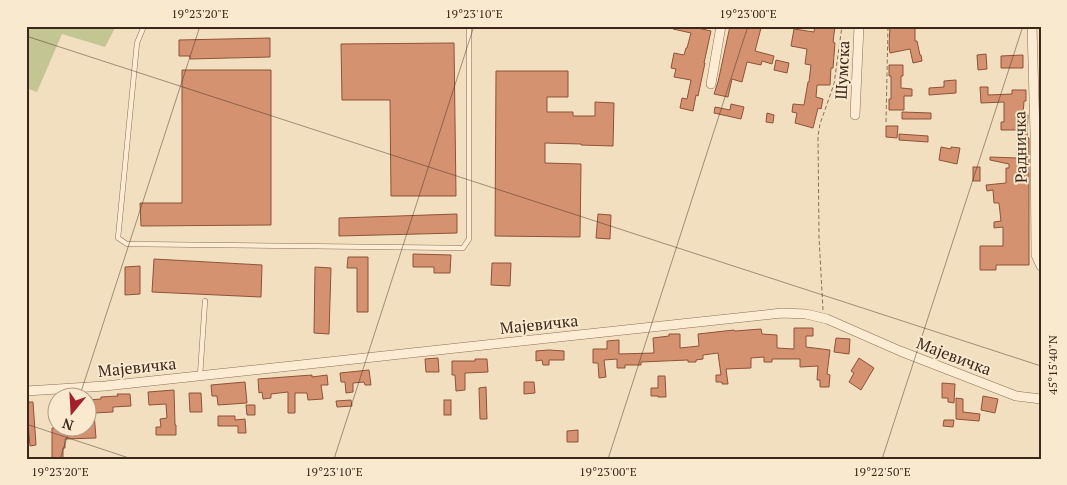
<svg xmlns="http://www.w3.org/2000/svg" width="1067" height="485" viewBox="0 0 1067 485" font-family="'PT Serif',serif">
<rect width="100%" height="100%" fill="#f2dfbf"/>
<path fill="#c3c592" d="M 26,26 L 116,26 L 105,47 L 62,34 L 37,92 L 26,88 Z"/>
<g fill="#d49271" stroke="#8e5338">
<path d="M 673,26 L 689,26 L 711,31 L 704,63 L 705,63 L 698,96 L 696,95 L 693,111 L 680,108 L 682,98 L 687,99 L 691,80 L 674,77 L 676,69 L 671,68 L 674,53 L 684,55 L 686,48 L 687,48 L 691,33 L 673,29 Z"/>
<path d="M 730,26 L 760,26 L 761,28 L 755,51 L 774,56 L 772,64 L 762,61 L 761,65 L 747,62 L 742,82 L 732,79 L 728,97 L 714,94 L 718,82 Z"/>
<path d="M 815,26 L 835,26 L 833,42 L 835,43 L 833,68 L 831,68 L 830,85 L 817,85 L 816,97 L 823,99 L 821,109 L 818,108 L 813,128 L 795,123 L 797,113 L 792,112 L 793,104 L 804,105 L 808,82 L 809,82 L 811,65 L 805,64 L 807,49 L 791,46 L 794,29 L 814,32 Z"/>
<path d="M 890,26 L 915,26 L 915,41 L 917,41 L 920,55 L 921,55 L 922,61 L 913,63 L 910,49 L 890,53 L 889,46 Z"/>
<path d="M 270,38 L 270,57 L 190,59 L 190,56 L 179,56 L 179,40 Z"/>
<path d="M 454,43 L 456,196 L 391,196 L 390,100 L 342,100 L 341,44 Z"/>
<path d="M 986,54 L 987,69 L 978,70 L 977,55 Z"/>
<path d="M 1023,55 L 1023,68 L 1001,68 L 1001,56 Z"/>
<path d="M 776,60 L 789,63 L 787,73 L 774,70 Z"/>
<path d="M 889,65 L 903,65 L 903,76 L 901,76 L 901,88 L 912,89 L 912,96 L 904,96 L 904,110 L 889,110 L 889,99 L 891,99 L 891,76 L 889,76 Z"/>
<path d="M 182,70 L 271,70 L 271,225 L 141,226 L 140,203 L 182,203 Z"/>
<path d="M 496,71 L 568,71 L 568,97 L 547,97 L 547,112 L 573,112 L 573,116 L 595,116 L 595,102 L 614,103 L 613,146 L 581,145 L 581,144 L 545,143 L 545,163 L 581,164 L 580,237 L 495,236 Z"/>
<path d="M 956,80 L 956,93 L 929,95 L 929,88 L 944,87 L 944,81 Z"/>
<path d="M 980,87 L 988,87 L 988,95 L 1012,94 L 1012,90 L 1026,90 L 1026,101 L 1024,101 L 1023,115 L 1028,115 L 1027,137 L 1029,138 L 1029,265 L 996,265 L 996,270 L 980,270 L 980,246 L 1003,246 L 1003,227 L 994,228 L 994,222 L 1001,221 L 999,203 L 994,203 L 993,190 L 987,191 L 986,185 L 1006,183 L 1006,168 L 1009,168 L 1009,164 L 990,160 L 990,157 L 1017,158 L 1017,130 L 1001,130 L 1001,122 L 1004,122 L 1004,102 L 981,103 Z"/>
<path d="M 731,104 L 744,107 L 741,119 L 714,113 L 715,107 L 730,110 Z"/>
<path d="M 902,112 L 931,113 L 931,119 L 902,119 Z"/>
<path d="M 767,113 L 774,115 L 773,123 L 766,122 Z"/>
<path d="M 886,126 L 898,126 L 897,138 L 886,137 Z"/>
<path d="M 899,134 L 928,136 L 928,142 L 899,140 Z"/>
<path d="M 941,147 L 951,149 L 951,147 L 960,148 L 957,164 L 939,160 Z"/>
<rect x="973" y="167" width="7" height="14"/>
<path d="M 457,214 L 457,233 L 339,236 L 339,218 Z"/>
<path d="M 598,214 L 611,215 L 610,239 L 596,238 Z"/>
<path d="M 413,254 L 451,255 L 450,273 L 434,273 L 434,267 L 413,267 Z"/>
<path d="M 348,257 L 368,257 L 368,312 L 357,312 L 357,268 L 347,268 Z"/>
<path d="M 154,259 L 262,265 L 261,297 L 152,292 Z"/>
<path d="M 492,263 L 511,263 L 510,286 L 491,285 Z"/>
<path d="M 140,266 L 140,294 L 125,295 L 125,267 Z"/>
<path d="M 315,267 L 331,268 L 329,334 L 314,333 Z"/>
<path d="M 794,328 L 813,328 L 813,336 L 806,336 L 806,347 L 830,350 L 827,374 L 830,375 L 829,387 L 820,387 L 820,380 L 817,380 L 818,366 L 800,367 L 800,359 L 772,359 L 772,362 L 764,362 L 764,357 L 751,358 L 751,368 L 726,369 L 728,384 L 722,384 L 722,382 L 716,382 L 716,375 L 721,375 L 718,353 L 703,355 L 703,359 L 696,360 L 696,362 L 688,362 L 688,360 L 641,362 L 641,365 L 625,365 L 625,368 L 617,368 L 617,359 L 604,360 L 606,377 L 599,378 L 598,363 L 593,363 L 593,349 L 607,349 L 607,341 L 619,340 L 619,354 L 654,353 L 653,338 L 669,336 L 669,334 L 680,334 L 680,348 L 699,346 L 698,334 L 734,330 L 735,331 L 761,329 L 762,334 L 777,335 L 777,348 L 794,349 Z"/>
<path d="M 836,338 L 850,339 L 849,354 L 834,352 Z"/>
<path d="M 549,350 L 564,351 L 564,360 L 549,360 L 549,365 L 543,365 L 542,360 L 536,361 L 536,351 Z"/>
<path d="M 438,358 L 439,372 L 426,372 L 425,359 Z"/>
<path d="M 859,358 L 874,368 L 861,390 L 849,382 L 854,373 L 851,371 Z"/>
<path d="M 475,359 L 487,359 L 488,372 L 465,373 L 465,390 L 456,391 L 455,375 L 452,375 L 452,361 L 475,361 Z"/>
<path d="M 369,370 L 371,385 L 365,385 L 364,382 L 353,383 L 353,392 L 346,393 L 345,382 L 341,382 L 340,373 Z"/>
<path d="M 312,375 L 312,377 L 327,375 L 328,385 L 321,385 L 323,399 L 308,400 L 307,393 L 295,393 L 295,413 L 288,413 L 288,392 L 271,394 L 271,398 L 263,399 L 262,392 L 259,393 L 258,379 Z"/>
<path d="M 658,376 L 665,376 L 666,397 L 658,397 L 658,396 L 651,396 L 651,388 L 658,388 Z"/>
<path d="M 245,382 L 247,403 L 218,405 L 217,396 L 212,396 L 211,385 Z"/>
<path d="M 524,382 L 534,382 L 535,393 L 524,394 Z"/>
<path d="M 942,383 L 955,384 L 954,403 L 948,402 L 948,398 L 942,398 Z"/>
<path d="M 486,387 L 487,419 L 480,419 L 479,388 Z"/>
<path d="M 174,390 L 175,425 L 176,425 L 176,435 L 156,435 L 156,427 L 161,427 L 160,419 L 167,418 L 166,404 L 149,405 L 148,392 Z"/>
<path d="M 189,393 L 201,393 L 202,412 L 190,412 Z"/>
<path d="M 117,394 L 130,394 L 131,406 L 113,407 L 113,412 L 94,413 L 96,438 L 65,439 L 65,448 L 63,448 L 63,459 L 52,459 L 52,428 L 88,428 L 88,400 L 101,399 L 101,397 L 118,396 Z"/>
<path d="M 983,396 L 998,399 L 995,413 L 981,410 Z"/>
<path d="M 956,398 L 963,399 L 963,412 L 980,414 L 979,421 L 956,419 Z"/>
<path d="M 351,400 L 352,406 L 337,407 L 336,401 Z"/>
<rect x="444" y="400" width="7" height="15"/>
<path d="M 26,402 L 33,402 L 36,445 L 30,446 Z"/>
<path d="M 246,405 L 255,405 L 255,415 L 247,415 Z"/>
<path d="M 218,416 L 235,416 L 235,420 L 245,419 L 246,433 L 238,433 L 238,426 L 218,426 Z"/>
<path d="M 944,420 L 954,420 L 953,427 L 943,426 Z"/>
<path d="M 578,430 L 578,442 L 567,442 L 567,431 Z"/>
</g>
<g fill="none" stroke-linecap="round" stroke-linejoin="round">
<g stroke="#8d6e55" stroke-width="5.5">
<g id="service">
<path d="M 144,26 L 137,43 L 118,238 L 127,244 L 463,248 L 469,239 L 469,26"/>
<path d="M 200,376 L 205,301"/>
</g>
</g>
<g stroke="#8d6e55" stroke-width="10">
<g id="minor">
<path d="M 1032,26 L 1035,134 L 1036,255 L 1041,266"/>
<path d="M 711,84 L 721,26"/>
<path d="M 855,115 L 859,26"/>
<path d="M 26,391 L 105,386 L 782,313 L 806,314 L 827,319 L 900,351 L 1016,396 L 1041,399"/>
</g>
</g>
<g stroke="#8d6e55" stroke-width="1" stroke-dasharray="4 2.5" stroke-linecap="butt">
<path d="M 886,122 L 888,26"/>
<path d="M 823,310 L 819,237 L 818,136 L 820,124 L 834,84 L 842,26"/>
</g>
<use href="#service" stroke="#fcecd3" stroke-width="4.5"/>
<use href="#minor" stroke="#fcecd3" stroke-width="9"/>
</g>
<path fill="none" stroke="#3b281b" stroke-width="1" stroke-opacity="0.45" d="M 26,36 L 1041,366M 79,398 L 200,26M 26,424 L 132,459M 60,459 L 70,428M 334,459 L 474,26M 608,459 L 748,26M 882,459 L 1023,26"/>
<g text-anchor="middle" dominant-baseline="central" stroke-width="4" stroke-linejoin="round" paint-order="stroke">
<g font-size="16" fill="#3b281b" stroke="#f9e9cf">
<text transform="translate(842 70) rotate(-87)">Шумска</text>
<text transform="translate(1020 147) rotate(-91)">Радничка</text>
<text transform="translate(539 324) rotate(-6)">Мајевичка</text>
<text transform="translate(954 356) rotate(21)">Мајевичка</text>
<text transform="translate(137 367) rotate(-6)">Мајевичка</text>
</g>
</g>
<rect width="1067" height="485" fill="none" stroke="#f9e9cf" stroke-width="55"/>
<g transform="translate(72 412) rotate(198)"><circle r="24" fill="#f9e9cf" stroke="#ad9c87"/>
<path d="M0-4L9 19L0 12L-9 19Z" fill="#a21f2b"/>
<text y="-8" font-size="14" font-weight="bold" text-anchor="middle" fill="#3b281b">N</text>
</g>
<rect x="28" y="28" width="1012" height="430" fill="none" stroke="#3b281b" stroke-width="2"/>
<g font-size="12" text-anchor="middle" fill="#3b281b">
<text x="200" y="18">19°23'20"E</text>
<text x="474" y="18">19°23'10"E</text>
<text x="748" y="18">19°23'00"E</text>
<text transform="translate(1053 365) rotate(-90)" y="4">45°15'40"N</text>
<text x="60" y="476">19°23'20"E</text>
<text x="334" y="476">19°23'10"E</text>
<text x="608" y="476">19°23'00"E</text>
<text x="882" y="476">19°22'50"E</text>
</g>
</svg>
